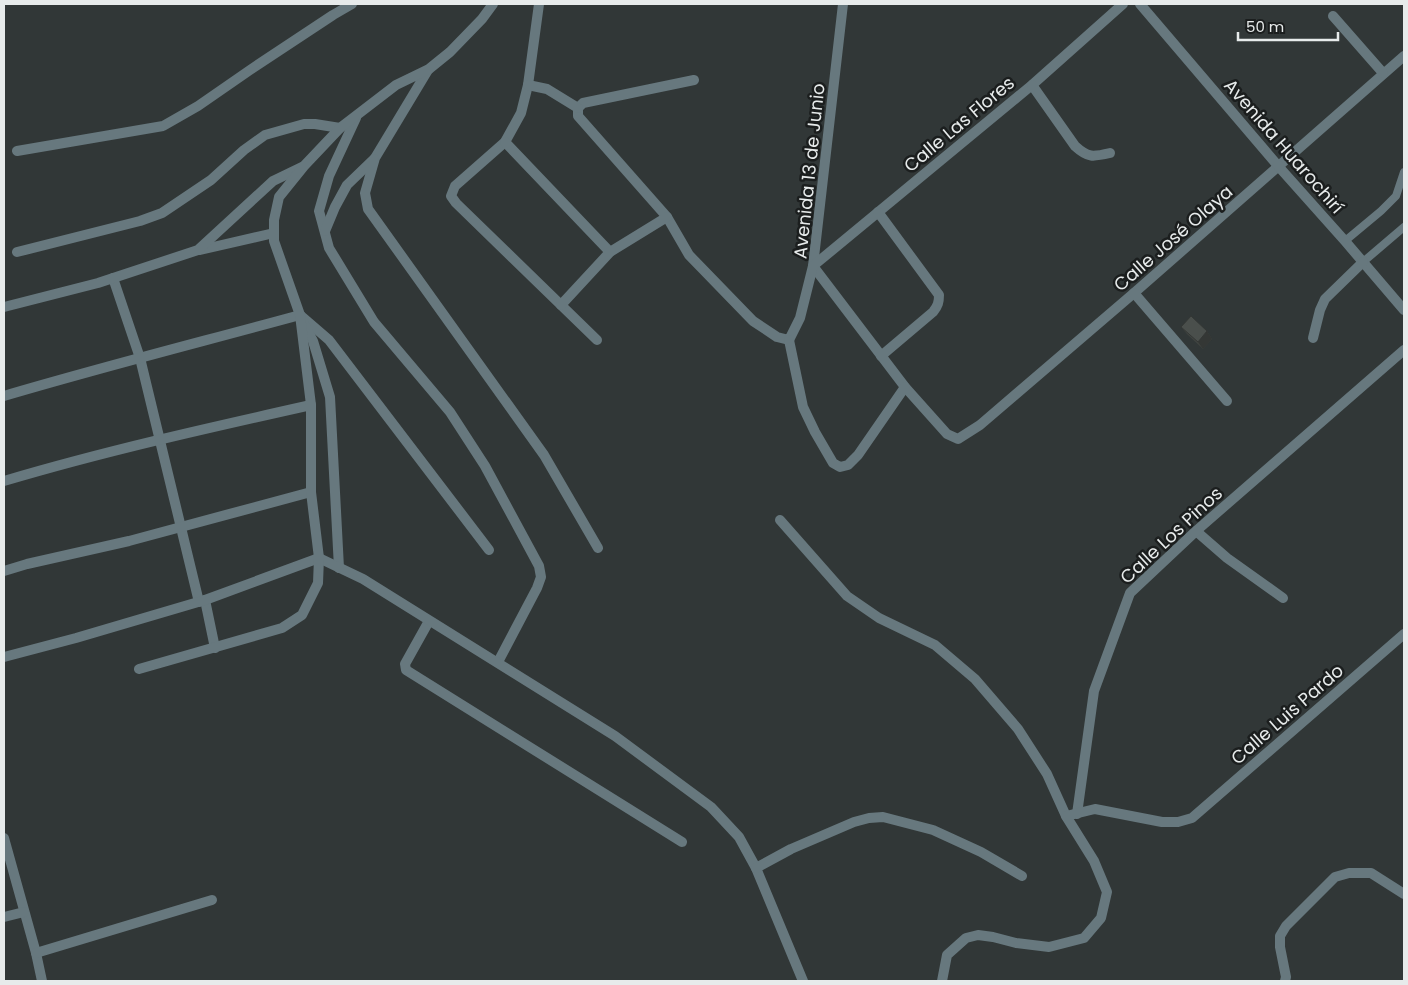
<svg xmlns="http://www.w3.org/2000/svg" width="1408" height="985" viewBox="0 0 1408 985" font-family="Poppins,sans-serif">
<rect width="100%" height="100%" fill="#313737"/>
<g fill="none" stroke-linecap="round" stroke-linejoin="round">
<g stroke="#67787e" stroke-width="8">
<path d="M 1345,241 L 1381,211 L 1396,196 L 1404,172"/>
<path d="M 1363,262 L 1404,227"/>
</g>
<g stroke="#67787e" stroke-width="10">
<path d="M 539,4 L 528,85 L 521,113 L 505,142 L 455,186 L 451,196 L 456,203 L 597,340"/>
<path d="M 843,4 L 813,266 L 905,387 L 947,434 L 958,439 L 980,425 L 1134,293 L 1404,56"/>
<path d="M 1140,4 L 1279,167 L 1345,241 L 1404,310"/>
<path d="M 1333,16 L 1383,73"/>
<path d="M 428,70 L 375,158 L 365,193 L 368,209 L 544,455 L 598,548"/>
<path d="M 694,80 L 583,103 L 578,108 L 578,116 L 667,217 L 689,255 L 753,321 L 777,337 L 789,340 L 800,318 L 813,266 L 1032,85 L 1123,4"/>
<path d="M 528,85 L 547,89 L 578,108"/>
<path d="M 1032,85 L 1075,146 C 1088,158 1093,157 1110,153"/>
<path d="M 356,118 L 329,176 L 319,211 L 329,248 L 374,322 L 450,412 L 485,466 L 539,566 L 541,577 L 537,588 L 498,662"/>
<path d="M 505,142 L 610,252"/>
<path d="M 17,151 L 163,126 L 198,106 L 250,70 L 333,15 L 352,4"/>
<path d="M 878,212 L 939,295 C 939,302 938,306 933,312 L 881,356"/>
<path d="M 325,231 L 335,207 L 347,185 L 374,159"/>
<path d="M 200,250 L 274,233"/>
<path d="M 17,252 L 140,221 L 162,213 L 211,180 L 244,150 L 265,135 L 304,124 L 315,124 L 340,128"/>
<path d="M 113,278 L 140,358 L 199,602"/>
<path d="M 1134,293 L 1227,401"/>
<path d="M 561,305 L 610,252 L 667,217"/>
<path d="M 4,307 L 98,283 L 198,250 L 273,181 L 302,167"/>
<path d="M 300,315 L 329,340 L 489,550"/>
<path d="M 302,320 L 313,341 L 330,397 L 339,568"/>
<path d="M 1313,338 L 1320,310 L 1325,299 L 1363,262"/>
<path d="M 789,340 L 803,407 L 815,432 L 833,463 L 840,467 L 848,465 L 858,455 L 905,387"/>
<path d="M 4,396 C 102,367 201,342 300,315"/>
<path d="M 4,481 C 105,451 208,428 311,405"/>
<path d="M 780,520 L 847,596 L 879,618 L 935,645 L 975,679 L 1018,729 L 1047,774 L 1066,816"/>
<path d="M 1196,531 L 1227,558 L 1283,598"/>
<path d="M 4,571 L 27,564 L 129,541 L 311,492"/>
<path d="M 205,600 L 215,648"/>
<path d="M 429,621 L 405,664 L 406,670 L 682,842"/>
<path d="M 4,657 L 76,638 L 205,600 L 319,558 L 363,579 L 615,736 L 711,807 L 739,837 L 756,868 L 803,981"/>
<path d="M 139,669 L 282,628 L 302,615 L 318,583 L 319,558 L 311,492 L 311,405 L 300,315 L 274,241 L 274,220 L 279,197 L 304,166 L 340,128 L 396,85 L 429,69 L 450,52 L 482,19 L 493,4"/>
<path d="M 1077,814 L 1094,691 L 1130,593 L 1196,531 L 1404,350"/>
<path d="M 4,838 L 36,953 L 42,981"/>
<path d="M 756,868 L 791,849 L 854,822 L 869,818 L 883,817 L 933,830 L 981,852 L 1022,876"/>
<path d="M 4,917 L 24,912"/>
<path d="M 36,953 L 212,900"/>
<path d="M 942,981 L 947,955 L 966,938 L 978,935 L 993,937 L 1016,943 L 1049,947 L 1084,938 L 1101,918 L 1107,892 L 1094,861 L 1066,816 L 1095,809 L 1162,822 L 1178,822 L 1192,818 L 1404,634"/>
<path d="M 1285,981 L 1286,977 L 1280,947 L 1280,936 L 1286,926 L 1335,877 L 1349,873 L 1371,873 L 1404,894"/>
</g>
</g>
<path fill="#404441" d="M 1181,327 L 1207,331 L 1212,339 L 1203,349 L 1187,334 Z"/>
<path fill="#343735" d="M 1207,331 L 1212,339 L 1203,349 L 1198,342 Z"/>
<path fill="#4a4f4c" stroke="#343735" d="M 1191,316 L 1207,331 L 1198,342 L 1181,327 Z"/>
<g text-anchor="middle" dominant-baseline="central" stroke-width="5" stroke-linejoin="round" paint-order="stroke">
<g font-size="18" fill="#e7ebeb" stroke="#1b1e1e">
<text transform="translate(959 124) rotate(-40)">Calle Las Flores</text>
<text transform="translate(1284 146) rotate(49)">Avenida Huarochirí</text>
<text transform="translate(809 171) rotate(-84)">Avenida 13 de Junio</text>
<text transform="translate(1173 238) rotate(-41)">Calle José Olaya</text>
<text transform="translate(1171 535) rotate(-43)">Calle Los Pinos</text>
<text transform="translate(1287 714) rotate(-41)">Calle Luis Pardo</text>
</g>
</g>
<rect width="1408" height="985" fill="none" stroke="#e7ebeb" stroke-width="10"/>
<path d="M1238 32v8h100v-8" fill="none" stroke="#e7ebeb" stroke-width="2.5"/>
<text x="1246" y="32" font-size="15" fill="#e7ebeb" stroke="#1b1e1e" stroke-width="4" paint-order="stroke">50 m</text>
</svg>
